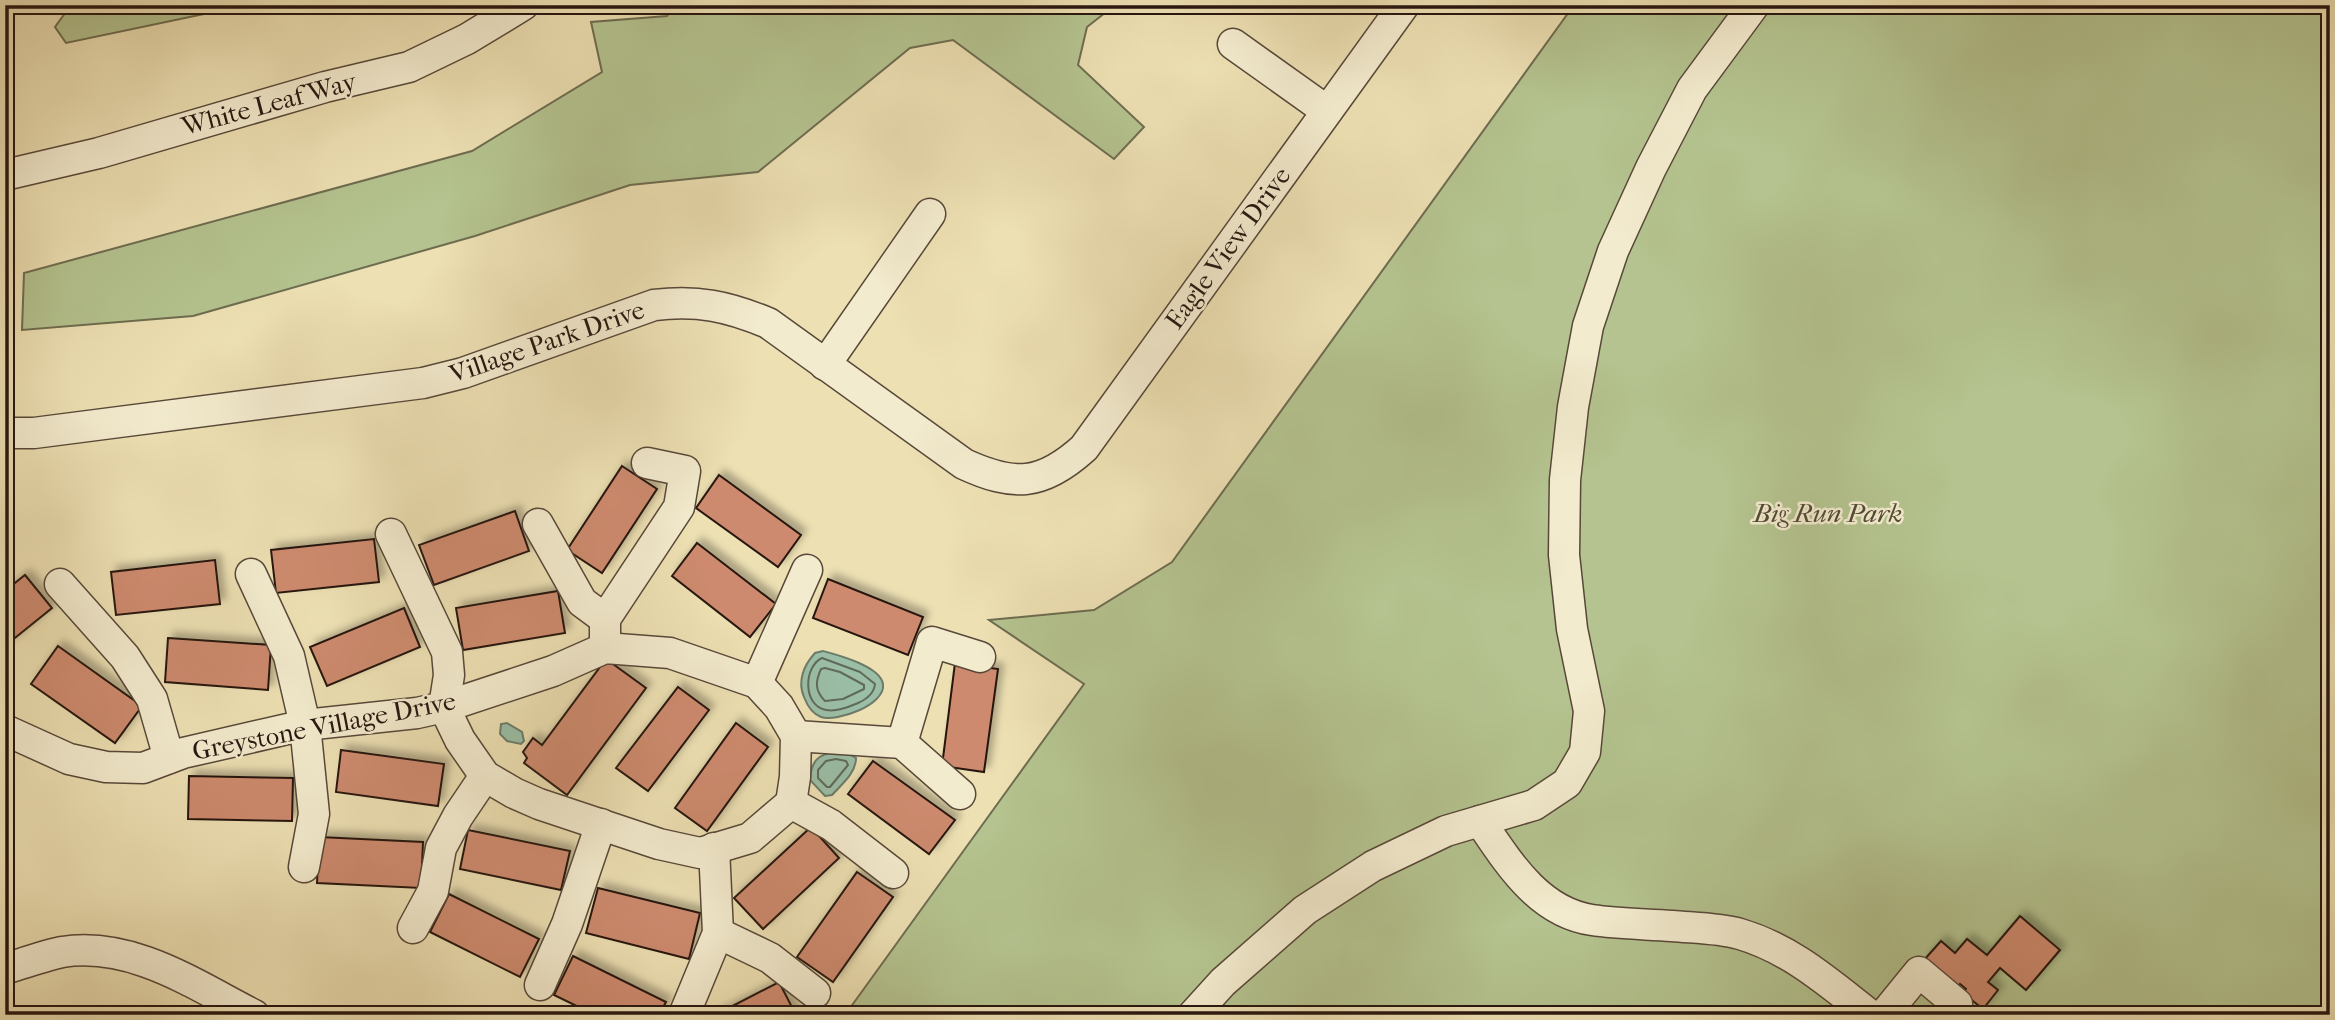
<svg xmlns="http://www.w3.org/2000/svg" width="2335" height="1020" viewBox="0 0 2335 1020" font-family="'IM FELL French Canon',serif">
<defs>
<filter id="shadow"><feDropShadow dx="5.5" dy="-5.5" stdDeviation="3.5" flood-color="#0004"/></filter>
</defs>
<rect width="100%" height="100%" fill="#ede0b3"/>
<filter id="stains"><feTurbulence type="fractalNoise" baseFrequency=".00286" numOctaves="4"/><feColorMatrix values="0 0 0 0 .2 0 0 0 0 .09 0 0 0 0 .02 0 0 0 .5 -.17"/></filter>
<radialGradient id="worn" r=".72"><stop offset=".6" stop-color="#630" stop-opacity="0"/><stop offset="1" stop-color="#630" stop-opacity=".3"/></radialGradient>
<g fill="#b4c38f" stroke="#6e6c50" stroke-width="2">
<path d="M 71,5 L 247,5 L 66,43 L 55,27 Z"/>
<path d="M 673,5 L 1115,5 L 1087,27 L 1078,65 L 1144,127 L 1114,159 L 953,40 L 910,48 L 758,172 L 630,185 L 475,236 L 193,316 L 22,330 L 24,273 L 472,151 L 602,72 L 591,22 L 667,16 Z"/>
<path d="M 1574,5 L 2330,5 L 2330,1015 L 845,1015 L 1084,684 L 989,620 L 1094,610 L 1172,562 Z"/>
</g>
<g fill="#9abea6" stroke="#6c7b6a" stroke-width="2">
<path d="M 823,651 C 838,655 880,666 883,684 C 886,705 837,722 821,717 C 813,714 807,705 804,697 C 797,681 804,665 815,653 Z"/>
<path d="M 507,723 L 522,732 L 524,741 L 521,744 L 507,741 L 500,734 L 501,724 Z"/>
<path d="M 836,752 L 849,754 L 856,758 C 856,773 842,784 832,795 L 825,796 L 810,780 C 811,761 818,754 836,752 Z"/>
</g>
<g fill="none" stroke-linecap="round" stroke-linejoin="round">
<g stroke="#606a5b" stroke-width="2">
<path d="M 822,658 L 860,672 L 875,684 C 874,694 867,699 858,703 C 848,707 837,712 826,710 C 803,706 803,667 822,658 Z"/>
<path d="M 825,668 L 840,672 L 864,685 L 864,689 L 843,699 L 825,701 C 815,691 815,682 821,669 Z"/>
<path d="M 836,759 L 846,761 L 848,765 L 830,787 L 827,787 L 818,778 L 818,770 L 826,761 Z"/>
</g>
</g>
<g fill="#cd8a6e" stroke="#271610" stroke-width="2" filter="url(#shadow)">
<path d="M 622,466 L 657,489 L 602,573 L 567,550 Z"/>
<path d="M 719,475 L 801,535 L 778,567 L 696,508 Z"/>
<path d="M 515,511 L 529,551 L 434,585 L 419,545 Z"/>
<path d="M 374,539 L 379,582 L 276,593 L 271,550 Z"/>
<path d="M 697,543 L 776,604 L 750,637 L 672,576 Z"/>
<path d="M 215,560 L 220,604 L 116,615 L 111,572 Z"/>
<path d="M 25,575 L 52,608 L 5,646 L 5,591 Z"/>
<path d="M 828,579 L 923,617 L 908,655 L 813,618 Z"/>
<path d="M 558,591 L 565,633 L 463,650 L 456,608 Z"/>
<path d="M 404,608 L 420,647 L 327,686 L 310,647 Z"/>
<path d="M 168,638 L 271,645 L 268,690 L 165,682 Z"/>
<path d="M 58,646 L 142,706 L 115,743 L 31,684 Z"/>
<path d="M 606,659 L 646,688 L 567,795 L 524,763 L 527,758 L 523,752 L 533,738 L 542,745 Z"/>
<path d="M 955,663 L 998,669 L 984,772 L 942,766 Z"/>
<path d="M 678,687 L 709,710 L 648,791 L 616,768 Z"/>
<path d="M 736,723 L 768,747 L 707,831 L 675,808 Z"/>
<path d="M 341,750 L 444,764 L 438,806 L 336,792 Z"/>
<path d="M 873,761 L 955,820 L 929,854 L 848,794 Z"/>
<path d="M 189,776 L 293,778 L 292,821 L 188,819 Z"/>
<path d="M 811,827 L 839,858 L 763,929 L 734,898 Z"/>
<path d="M 468,830 L 570,851 L 561,890 L 460,869 Z"/>
<path d="M 319,837 L 423,842 L 421,888 L 317,883 Z"/>
<path d="M 857,872 L 893,897 L 833,982 L 797,957 Z"/>
<path d="M 598,888 L 700,913 L 689,959 L 586,933 Z"/>
<path d="M 449,894 L 539,939 L 520,977 L 430,932 Z"/>
<path d="M 2020,916 L 2060,950 L 2026,990 L 2000,968 L 1988,982 L 1998,990 L 1983,1009 L 1963,993 L 1966,989 L 1960,984 L 1957,988 L 1924,960 L 1941,941 L 1955,953 L 1967,939 L 1987,955 Z"/>
<path d="M 573,956 L 666,1002 L 659,1015 L 595,1015 L 554,995 Z"/>
<path d="M 779,982 L 796,1015 L 715,1015 Z"/>
</g>
<g fill="none" stroke-linecap="round" stroke-linejoin="round">
<g stroke="#584839" stroke-width="33">
<g id="minor">
<path d="M 1233,44 L 1327,111"/>
<path d="M 5,175 L 99,153 L 325,87 L 409,67 L 467,39 L 523,5"/>
<path d="M 825,365 L 930,214"/>
<path d="M 5,433 L 34,433 L 423,383 L 463,373 L 654,305 C 698,300 727,306 768,323 L 964,464 C 1014,487 1042,486 1084,448 L 1404,5"/>
<path d="M 538,524 L 582,602 L 605,619"/>
<path d="M 391,534 L 447,652 L 449,675 L 444,707"/>
<path d="M 251,574 L 289,656 L 305,725 L 314,814 L 304,867"/>
<path d="M 60,584 L 125,657 L 152,699 L 169,758"/>
<path d="M 605,648 L 605,619 L 679,507 L 685,471 L 647,463"/>
<path d="M 757,683 L 807,570"/>
<path d="M 444,707 L 460,740 L 485,776 L 514,793 L 539,804 L 659,844 L 700,853 L 750,838 L 791,803"/>
<path d="M 5,730 L 69,759 L 106,767 L 143,768 L 183,753 L 305,725 L 417,713 L 444,707 L 553,671 L 605,648 L 670,653 L 757,683 L 779,707 L 796,736 L 795,777 L 791,803"/>
<path d="M 796,736 L 902,743 L 960,794"/>
<path d="M 902,743 L 932,642 L 980,657"/>
<path d="M 791,803 L 831,825 L 893,873"/>
<path d="M 1480,821 C 1508,862 1538,912 1592,920 C 1618,924 1646,924 1672,926 C 1694,928 1719,928 1740,934 C 1791,949 1829,983 1870,1015"/>
<path d="M 413,928 L 433,891 L 441,848 L 458,816 L 485,776"/>
<path d="M 718,933 L 770,958 L 815,993"/>
<path d="M 5,969 C 24,963 43,956 62,952 C 132,941 195,985 254,1015"/>
<path d="M 540,985 L 567,924 L 601,824"/>
<path d="M 684,1015 L 718,933 L 714,848"/>
<path d="M 1193,1015 L 1223,982 L 1305,910 L 1373,866 L 1446,831 L 1534,805 L 1567,783 L 1585,752 L 1589,711 L 1572,629 L 1564,555 L 1565,480 L 1573,407 L 1588,326 L 1613,251 L 1651,168 L 1692,89 L 1754,5"/>
<path d="M 1884,1015 L 1919,972 L 1957,1004 L 1947,1015"/>
</g>
</g>
<use href="#minor" stroke="#f3ebce" stroke-width="30"/>
</g>
<g text-anchor="middle" dominant-baseline="central" stroke-width="5" stroke-linejoin="round" paint-order="stroke">
<g font-size="26" fill="#271610" stroke="#f3ebce">
<text transform="translate(269 104) rotate(-15)">White Leaf Way</text>
<text transform="translate(1228 248) rotate(-54)">Eagle View Drive</text>
<text transform="translate(547 342) rotate(-19)">Village Park Drive</text>
<text transform="translate(324 726) rotate(-11)">Greystone Village Drive</text>
</g>
<g font-size="26" font-style="italic" fill="#514a36" stroke="#f3ebce">
<text x="1828" y="513">Big Run Park</text>
</g>
</g>
<rect width="2335" height="1020" fill="none" stroke="#ede0b3" stroke-width="28"/>
<rect x="7" y="7" width="2321" height="1006" fill="none" stroke="#271610" stroke-width="3.5"/>
<rect x="14" y="14" width="2307" height="992" fill="none" stroke="#271610" stroke-width="2"/>
<rect width="100%" height="100%" filter="url(#stains)"/>
<rect width="100%" height="100%" fill="url(#worn)"/>
</svg>
